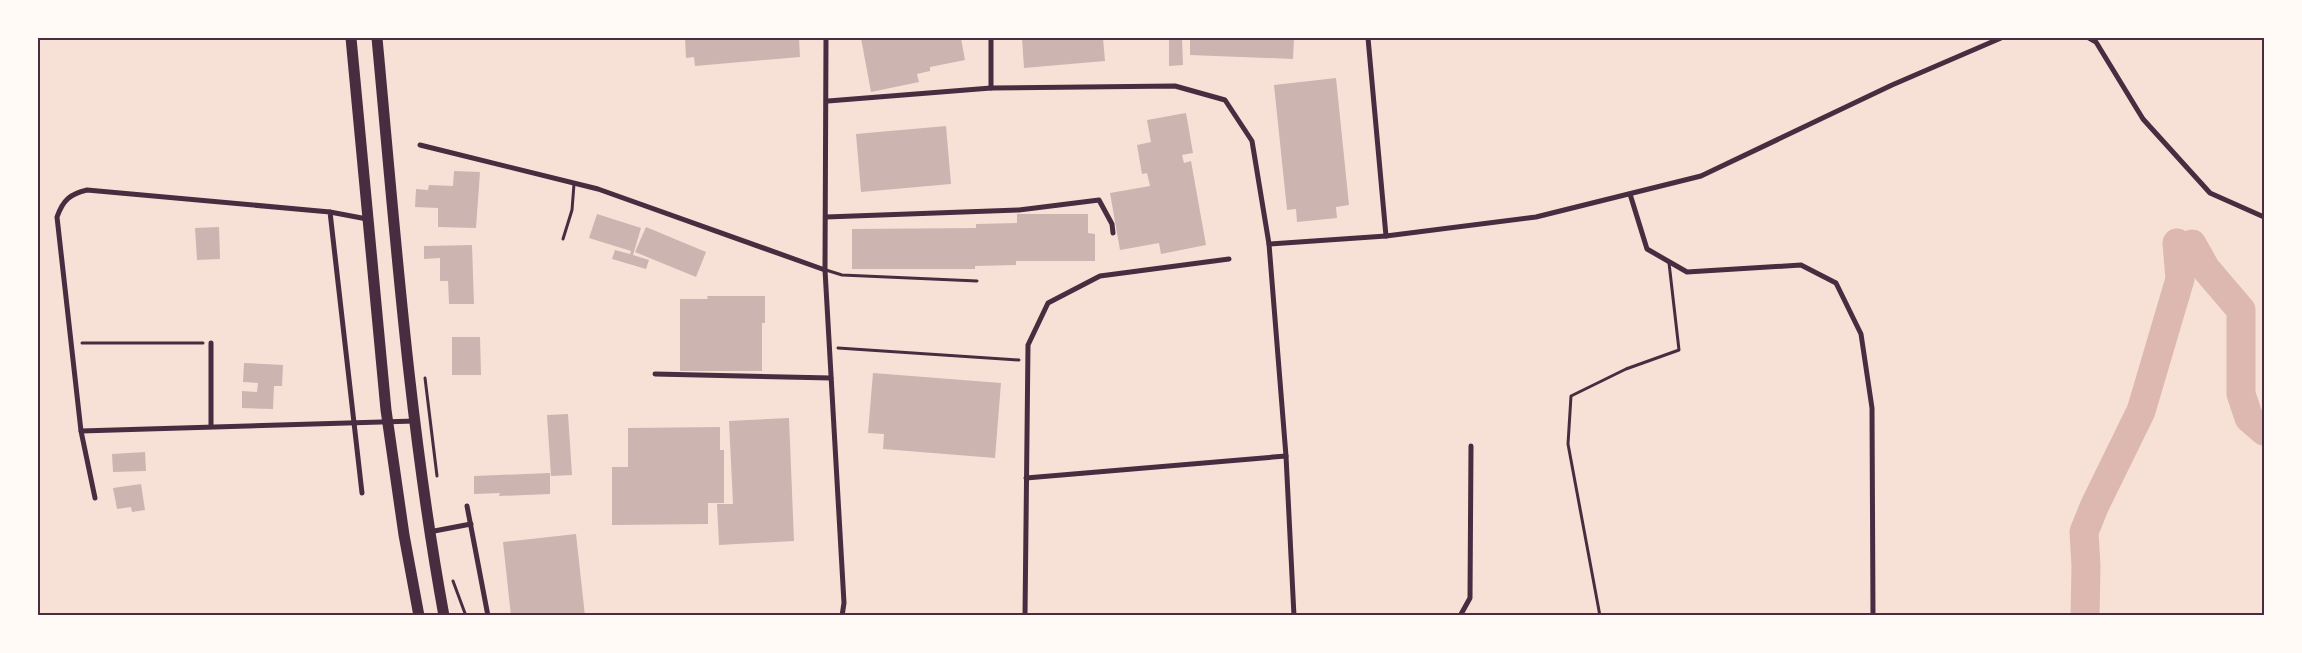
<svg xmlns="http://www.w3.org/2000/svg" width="2302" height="653" viewBox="0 0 2302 653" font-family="'Fira Sans',sans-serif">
<rect width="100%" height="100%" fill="#f7e1d7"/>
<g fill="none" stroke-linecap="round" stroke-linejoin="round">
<g stroke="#dcb8b0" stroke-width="29">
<path d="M 2192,244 L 2206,269 L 2241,310 L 2241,394 L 2249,418 L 2264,431"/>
<path d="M 2085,616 L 2086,566 L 2084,532 L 2094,507 L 2141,411 L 2180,279 L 2177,243"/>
</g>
</g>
<g fill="#ccb4b1">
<path d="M 685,38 L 799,38 L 800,57 L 695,66 L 694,57 L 686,58 Z"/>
<path d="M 861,38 L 961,38 L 965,60 L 930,67 L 930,71 L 917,74 L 919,82 L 871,92 Z"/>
<path d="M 1022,38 L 1103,38 L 1105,61 L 1024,68 Z"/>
<path d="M 1169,38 L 1182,38 L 1183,65 L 1169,66 Z"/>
<path d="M 1190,38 L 1294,38 L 1293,59 L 1190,55 Z"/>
<path d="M 1336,78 L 1349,205 L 1336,207 L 1337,218 L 1297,222 L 1296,209 L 1287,210 L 1274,85 Z"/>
<path d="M 1186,113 L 1193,153 L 1182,155 L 1184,163 L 1191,161 L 1206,245 L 1161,254 L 1159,243 L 1120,250 L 1110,193 L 1150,186 L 1147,173 L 1142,174 L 1137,145 L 1151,142 L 1147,120 Z"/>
<path d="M 946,126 L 951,184 L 861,192 L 856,134 Z"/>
<path d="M 454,171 L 480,172 L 476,228 L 438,227 L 438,208 L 415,207 L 416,189 L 428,190 L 429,185 L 453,186 Z"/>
<path d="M 597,214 L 641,228 L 633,255 L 649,260 L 646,269 L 612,259 L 615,250 L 630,254 L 631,251 L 589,238 Z"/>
<path d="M 1017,214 L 1088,214 L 1088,233 L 1095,234 L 1095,261 L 1016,261 L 1016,265 L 975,266 L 975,269 L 852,269 L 852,229 L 976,228 L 976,224 L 1017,223 Z"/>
<path d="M 219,227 L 220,259 L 197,260 L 195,228 Z"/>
<path d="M 646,227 L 706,252 L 696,277 L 635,252 Z"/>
<path d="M 472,245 L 474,304 L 449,304 L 448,281 L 440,281 L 440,258 L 424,259 L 424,246 Z"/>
<path d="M 707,296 L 765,296 L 765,323 L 762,323 L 762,371 L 680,371 L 680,299 L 708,299 Z"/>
<path d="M 452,337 L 480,337 L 481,375 L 452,375 Z"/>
<path d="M 244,363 L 283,365 L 282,386 L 274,386 L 273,409 L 242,408 L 242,391 L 257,392 L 258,383 L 243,382 Z"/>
<path d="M 873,373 L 1001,383 L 995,458 L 883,449 L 884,434 L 868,433 Z"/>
<path d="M 568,414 L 572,475 L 551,476 L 547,415 Z"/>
<path d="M 789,418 L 794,541 L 719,545 L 717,504 L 733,504 L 729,421 Z"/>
<path d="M 720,427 L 720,450 L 724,450 L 724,503 L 708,503 L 708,524 L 612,525 L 612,467 L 628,467 L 628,428 Z"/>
<path d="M 145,452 L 146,471 L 113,472 L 112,454 Z"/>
<path d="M 550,473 L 550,494 L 499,496 L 500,493 L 474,494 L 474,476 Z"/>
<path d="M 141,484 L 145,510 L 132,512 L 131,507 L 117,509 L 113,488 Z"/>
<path d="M 576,534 L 585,616 L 511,616 L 503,542 Z"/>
</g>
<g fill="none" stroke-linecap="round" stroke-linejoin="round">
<g stroke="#4a2c40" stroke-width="3">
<path d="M 82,343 L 203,343"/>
<path d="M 838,348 L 1019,360"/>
<path d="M 425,378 L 437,476"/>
<path d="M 453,581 L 466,616"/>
</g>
<g stroke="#4a2c40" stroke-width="3">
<path d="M 563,239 L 572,210 L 574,184"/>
<path d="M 826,270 L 842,275 L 977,281"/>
<path d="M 1600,616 L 1568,444 L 1571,396 L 1626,369 L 1679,350 L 1669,263"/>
</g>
<g stroke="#4a2c40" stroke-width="5">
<path d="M 826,38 L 825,270 L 844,603 L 842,616"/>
<path d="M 1368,38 L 1386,236"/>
<path d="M 2089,38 L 2096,42 L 2143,119 L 2210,193 L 2264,217"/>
<path d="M 991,88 L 991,38"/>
<path d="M 828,101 L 991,88 L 1175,86 L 1225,100 L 1252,141 L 1269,244 L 1286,456 L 1294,616"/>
<path d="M 420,145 L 598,189 L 825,270"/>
<path d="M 1630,194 L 1647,249 L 1687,272 L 1801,265 L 1836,283 L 1861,334 L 1872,408 L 1873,616"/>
<path d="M 330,212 L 367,219"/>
<path d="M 826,217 L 1019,210 L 1099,200 L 1112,224 L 1113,233"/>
<path d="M 1269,244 L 1386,236 L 1536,217 L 1701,176 L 1892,85 L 2001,38"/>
<path d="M 211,343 L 211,426"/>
<path d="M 655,374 L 831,378"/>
<path d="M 81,431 L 415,421"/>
<path d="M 1026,478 L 1286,456"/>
<path d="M 95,498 L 81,431 L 57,217 C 63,200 70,194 87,190 L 330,212 L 362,493"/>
<path d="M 467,506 L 488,616"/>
<path d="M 429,532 L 471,524"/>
<path d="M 1025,616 L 1028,345 L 1048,303 L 1100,276 L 1229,259"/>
<path d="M 1460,616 L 1470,598 L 1471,446"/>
</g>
<g stroke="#4a2c40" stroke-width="11">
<path d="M 351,38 L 386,410 L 404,535 L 419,616"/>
<path d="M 377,38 C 395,230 409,425 444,616"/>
</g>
</g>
<rect width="2302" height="653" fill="none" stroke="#fffaf5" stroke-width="78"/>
<rect x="39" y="39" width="2224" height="575" fill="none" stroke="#4a2c40" stroke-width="2"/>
</svg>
